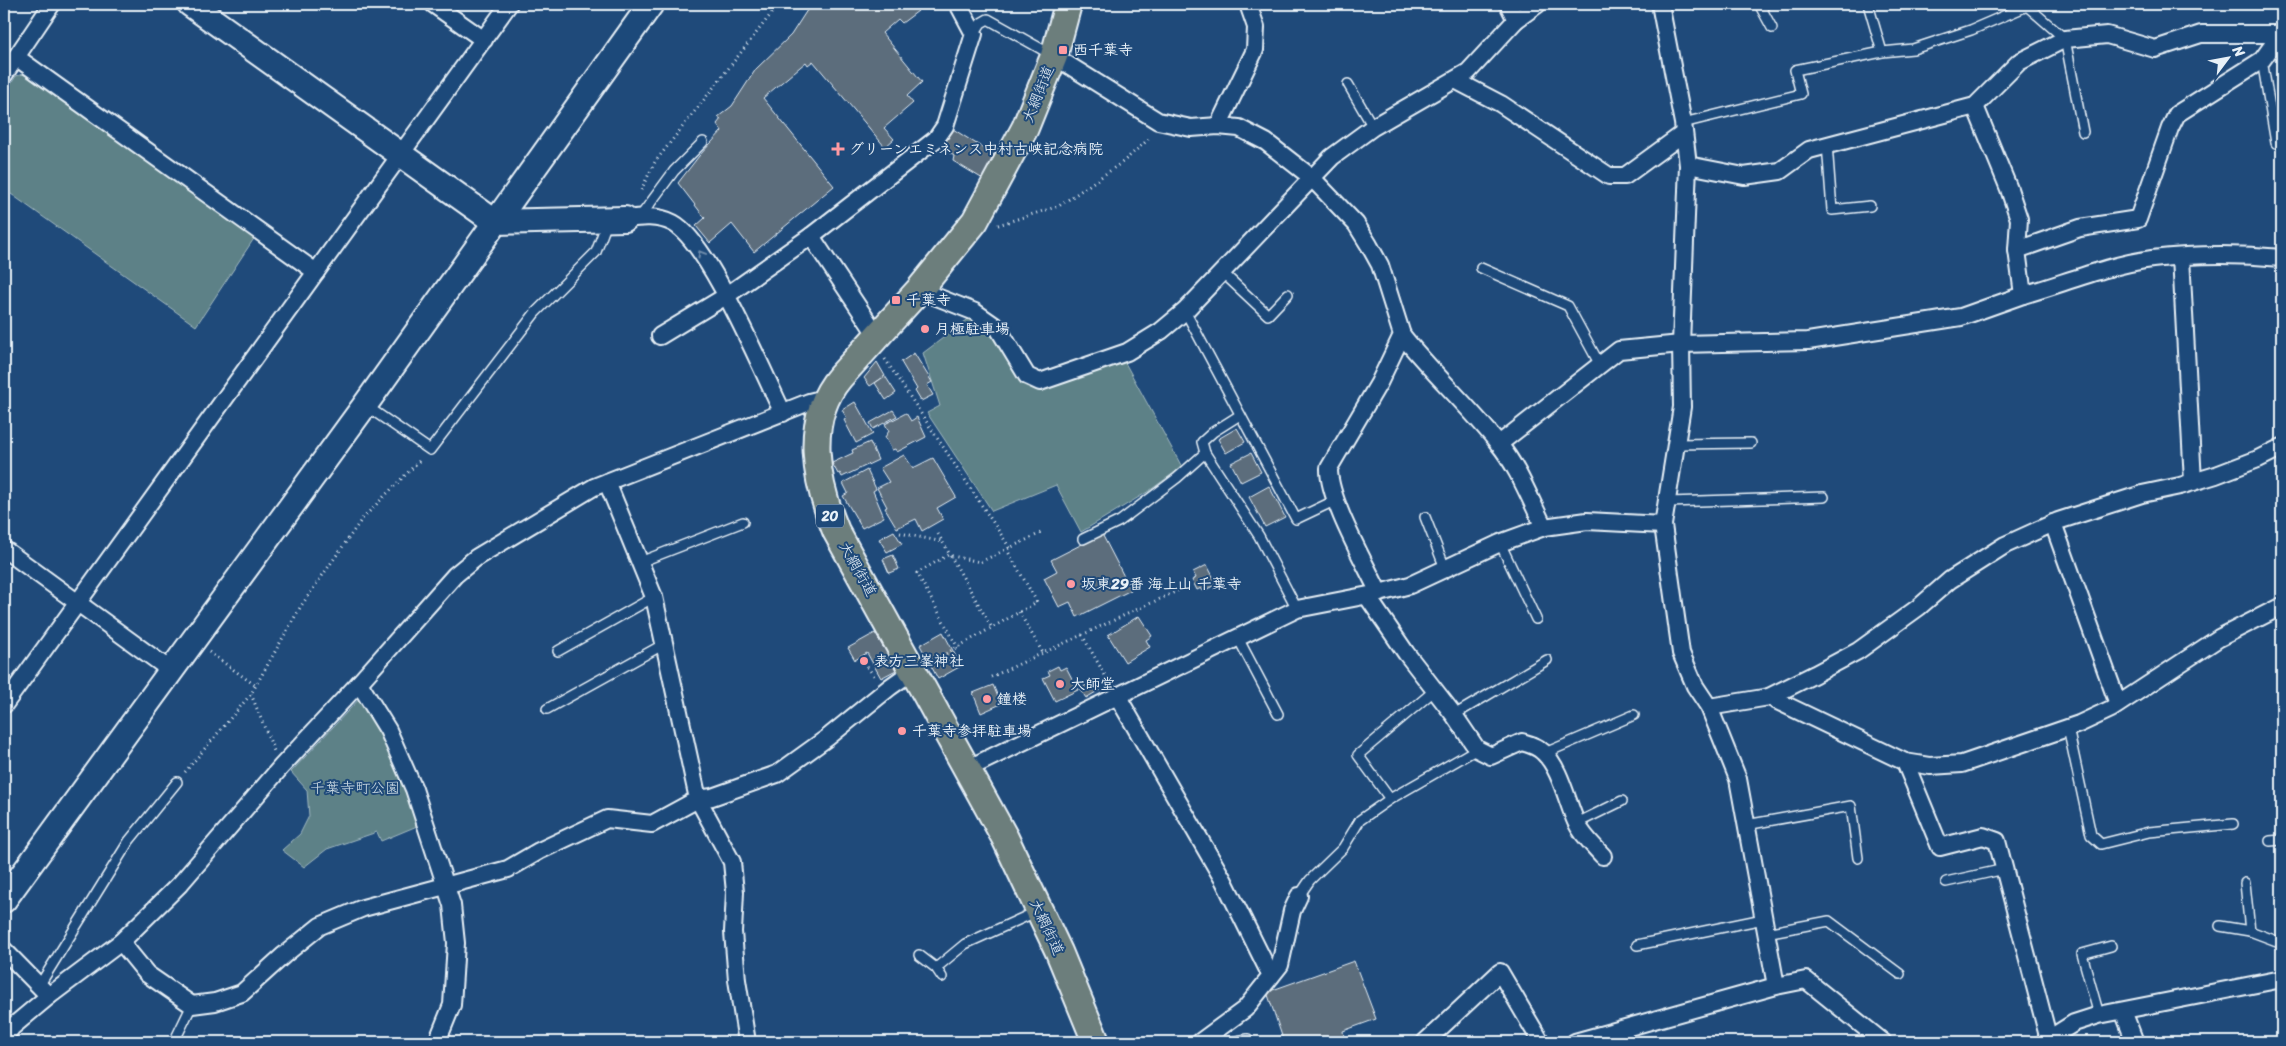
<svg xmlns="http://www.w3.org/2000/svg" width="2286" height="1046" viewBox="0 0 2286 1046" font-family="Sriracha,'Klee One',sans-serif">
<rect width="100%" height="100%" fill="#1f4a7a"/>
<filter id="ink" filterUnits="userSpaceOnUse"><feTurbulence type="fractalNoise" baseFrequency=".02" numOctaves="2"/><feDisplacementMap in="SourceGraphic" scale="10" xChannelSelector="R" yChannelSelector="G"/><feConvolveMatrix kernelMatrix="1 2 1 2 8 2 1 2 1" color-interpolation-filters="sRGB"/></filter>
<g filter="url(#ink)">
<g fill="#5d8187" stroke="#a2b9c0">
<path d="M 28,73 L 255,237 L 196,326 L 4,189 L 4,95 L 16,76 Z"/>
<path d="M 971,317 L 993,331 L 1025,382 L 1123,359 L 1182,467 L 1149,491 L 1081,532 L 1056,485 L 992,511 L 927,413 L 940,406 L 923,353 Z"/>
<path d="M 361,697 L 384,733 L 404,780 L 417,826 L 381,841 L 377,832 L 327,849 L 304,867 L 282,850 L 300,834 L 309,816 L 307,790 L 291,772 Z"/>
</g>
<g fill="#5c6d7c" stroke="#e8f1f8">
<path d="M 811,4 L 911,4 L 918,11 L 902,23 L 898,19 L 882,33 L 922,82 L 907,96 L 913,103 L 884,128 L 894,139 L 885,147 L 813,61 L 808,65 L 806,62 L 763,98 L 834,186 L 754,252 L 732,224 L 710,243 L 696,226 L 705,218 L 678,183 L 699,156 L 722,131 L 717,124 L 721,119 L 718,117 L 732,106 L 756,69 L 791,35 Z"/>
<path d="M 953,129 L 997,157 L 983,179 L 953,161 L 954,156 L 940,146 Z"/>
<path d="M 914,353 L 932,382 L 927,385 L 933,395 L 921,401 L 915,391 L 917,389 L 901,362 Z"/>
<path d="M 877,362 L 885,376 L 870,386 L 864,378 Z"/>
<path d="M 885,376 L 896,393 L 886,400 L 875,383 Z"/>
<path d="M 855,402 L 873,434 L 856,443 L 844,420 L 847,418 L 842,410 Z"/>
<path d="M 893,410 L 897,416 L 873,429 L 870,423 Z"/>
<path d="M 906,413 L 911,421 L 917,417 L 926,437 L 897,452 L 895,449 L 892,450 L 885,437 L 889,431 L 885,424 Z"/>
<path d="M 1237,428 L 1245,442 L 1226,453 L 1218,439 Z"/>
<path d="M 870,442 L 878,460 L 842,477 L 840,473 L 838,474 L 832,463 L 853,453 L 852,450 Z"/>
<path d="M 1251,453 L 1261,472 L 1241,482 L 1231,463 Z"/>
<path d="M 904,455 L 913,468 L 933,458 L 956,497 L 937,508 L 943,519 L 922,531 L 916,519 L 897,528 L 885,508 L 887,507 L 877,488 L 889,482 L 880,468 Z"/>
<path d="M 867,470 L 876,489 L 873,491 L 884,517 L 862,528 L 843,496 L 848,493 L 843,483 Z"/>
<path d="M 1269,486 L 1285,517 L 1265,527 L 1249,497 Z"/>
<path d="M 894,531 L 902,544 L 887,552 L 879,539 Z"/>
<path d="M 1102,534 L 1131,590 L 1077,617 L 1070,602 L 1059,607 L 1044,578 L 1057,571 L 1051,560 Z"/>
<path d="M 893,555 L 899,569 L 889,573 L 883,559 Z"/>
<path d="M 1207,565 L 1217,584 L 1203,591 L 1201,588 L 1197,590 L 1192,580 L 1196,578 L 1193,572 Z"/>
<path d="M 1139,616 L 1152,636 L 1146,640 L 1150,647 L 1125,662 L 1108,635 Z"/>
<path d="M 943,632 L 961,666 L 938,679 L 920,645 Z"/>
<path d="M 875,633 L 883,647 L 885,646 L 896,670 L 881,678 L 867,653 L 855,660 L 848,648 Z"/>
<path d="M 1058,666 L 1060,670 L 1066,667 L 1078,690 L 1055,701 L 1043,678 L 1050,675 L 1048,671 Z"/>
<path d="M 1095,679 L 1101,689 L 1086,698 L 1080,689 Z"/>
<path d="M 993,685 L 1001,704 L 981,713 L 973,693 Z"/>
<path d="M 1354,961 L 1376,1019 L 1343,1031 L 1344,1037 L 1329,1042 L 1284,1042 L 1267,992 Z"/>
</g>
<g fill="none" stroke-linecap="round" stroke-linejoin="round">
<g stroke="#e8f1f8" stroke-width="12">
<g id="lane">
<path d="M 1759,4 L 1772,28"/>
<path d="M 1868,4 L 1882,52"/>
<path d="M 2028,4 L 2027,6 L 2065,39 L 2083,132"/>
<path d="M 974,34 L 981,23 L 988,19 L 1052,55"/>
<path d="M 2262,60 L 2276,143"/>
<path d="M 1348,84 L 1373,127"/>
<path d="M 1683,123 L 1801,94 L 1795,70 L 1882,52 L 1913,49 L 1971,30 L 2027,6"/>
<path d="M 1827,144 L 1832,210 L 1870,206"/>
<path d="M 640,217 L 674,171 L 703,142"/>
<path d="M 1481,268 L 1568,306 L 1600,365"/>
<path d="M 1222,272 L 1268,315 L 1288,294"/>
<path d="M 1185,311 L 1296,519 L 1336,500"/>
<path d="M 365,405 L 430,450 L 535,313 L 596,252 L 608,220"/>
<path d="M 1240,415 L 1213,432 L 1202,442 L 1205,453 L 1259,536 L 1297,609"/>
<path d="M 1676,444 L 1751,443"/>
<path d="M 1668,502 L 1824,497"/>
<path d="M 1425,517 L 1445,568"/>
<path d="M 1083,539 L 1120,521 L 1177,478 L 1205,453"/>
<path d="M 1500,543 L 1536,619"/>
<path d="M 640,562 L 743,522"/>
<path d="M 1238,638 L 1278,714"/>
<path d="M 558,651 L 654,597"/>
<path d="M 547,709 L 666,643"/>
<path d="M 1454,715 L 1547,660"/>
<path d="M 2068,728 L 2091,835 L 2101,844 L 2149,832 L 2233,824"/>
<path d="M 1545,753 L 1634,715"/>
<path d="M 1390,799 L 1358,755 L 1435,690"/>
<path d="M 1577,823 L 1622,801"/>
<path d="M 1746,825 L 1851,806 L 1858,858"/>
<path d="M 2270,841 L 2282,840"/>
<path d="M 1946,882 L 2005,869"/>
<path d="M 2245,883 L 2250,931"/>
<path d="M 1299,896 L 1310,880 L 1343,848 L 1360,820 L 1390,799 L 1477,749"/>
<path d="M 2220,926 L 2250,931 L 2282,943"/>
<path d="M 1766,933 L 1829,921 L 1900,974"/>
<path d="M 1637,945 L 1763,919"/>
<path d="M 919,955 L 936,968 L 942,977"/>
<path d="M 936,968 L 965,944 L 1038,911"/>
<path d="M 39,986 L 129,841 L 177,782"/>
<path d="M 2099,1015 L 2082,954 L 2111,946"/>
<path d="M 174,1042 L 192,1005"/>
<path d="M 1230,1042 L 1248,1039 L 1250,1042"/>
</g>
</g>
<g stroke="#e8f1f8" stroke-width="20">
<g id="street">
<path d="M 433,4 L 484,40"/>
<path d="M 1508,4 L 1516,20"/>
<path d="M 1660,4 L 1683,123 L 1688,165 L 1681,344 L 1682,407 L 1663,525 L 1681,653 L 1695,686 L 1709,707 L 1738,779 L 1776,986"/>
<path d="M 1054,56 L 1158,121 L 1191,128 L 1218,126 L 1239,128 L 1266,142 L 1311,177 L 1356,224 L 1369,245 L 1380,265 L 1402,335 L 1379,383 L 1329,468 C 1328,499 1365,563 1379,593"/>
<path d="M 16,57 L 316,272"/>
<path d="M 4,75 L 52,4"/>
<path d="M 1455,80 L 1501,104 L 1609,176 L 1625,176 L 1684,133"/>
<path d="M 1975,106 L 2009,189 L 2019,219 L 2017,250 L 2023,295 C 2065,283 2108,265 2152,259 C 2195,254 2239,254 2282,258"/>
<path d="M 1218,126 L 1255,50 L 1256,27 L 1248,4"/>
<path d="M 1688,165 L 1744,176 L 1780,171 L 1809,150 L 1975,106 L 2019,62 L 2065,39 L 2107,35 L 2155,49 L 2201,34 L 2282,34"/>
<path d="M 625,219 C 641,217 658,215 673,223 C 709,242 763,373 783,413"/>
<path d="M 811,236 L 878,337"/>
<path d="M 2017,250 L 2080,228 L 2138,219 L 2170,128 L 2177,114 L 2262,60 L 2280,35"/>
<path d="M 2181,257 L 2193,482"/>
<path d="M 919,290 L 975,312 L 998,328 L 1027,376 L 1040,382 L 1127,352 L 1161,331 L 1185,311 L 1332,157 L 1373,127 L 1468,72 L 1516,20 L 1538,4"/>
<path d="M 1402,335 C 1432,373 1468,405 1498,443 C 1518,467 1530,499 1544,527"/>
<path d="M 660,336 L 726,296 L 811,236 L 936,139 L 945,126 L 974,34 L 958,4"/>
<path d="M 1499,444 L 1619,350 L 1681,344 L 1808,341 L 1961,317 L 2023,295"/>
<path d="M 607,482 L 654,597 L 698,799 L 732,862 L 735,892 L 733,932 L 737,980 L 747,1042"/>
<path d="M 2053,523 L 2118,704"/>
<path d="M 4,549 L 170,670"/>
<path d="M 1367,596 L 1406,653 L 1454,715 L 1477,749 L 1491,756 L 1522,742 C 1529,744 1537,746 1543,752 C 1560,767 1567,802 1576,822 C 1582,835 1593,845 1603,856"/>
<path d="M 359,683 L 388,730 L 414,789 L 452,905 L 456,943 L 452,1005 L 437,1042"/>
<path d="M 1118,697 L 1224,881 L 1271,976"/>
<path d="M 1769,697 L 1905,762 L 1930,766 L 1962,764 L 2079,724 L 2111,709 L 2219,638 L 2282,606"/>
<path d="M 4,705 L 509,4"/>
<path d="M 1709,707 L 1769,697 L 1815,674 L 1858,651 L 1919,607 L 1950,580 L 2005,545 L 2058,521 L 2142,494 L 2180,486 L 2216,475 L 2258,459 L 2282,447"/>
<path d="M 1905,762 L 1940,847 L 1983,836 L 1997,841 L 2049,1040"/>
<path d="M 967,769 L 1297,609 L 1379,593 L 1410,585 L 1500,543 L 1544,527 L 1587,521 L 1663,525"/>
<path d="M 121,942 L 147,974 L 192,1005 L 215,1002 L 242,993 L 284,955 L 320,926 L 363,908 L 508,869 L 539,851 L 607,819 L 652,824 L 698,799 L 712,797 L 777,774 L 827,738 L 890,687 L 914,670"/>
<path d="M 4,950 L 49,996"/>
<path d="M 2123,1011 L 2135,1042"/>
<path d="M 4,1038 L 12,1027 L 49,996 L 121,942 L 180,884 L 281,767 L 359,683 L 455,575 L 477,557 L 594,487 L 809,402 L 825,398"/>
<path d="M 1200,1042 L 1245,1009 L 1280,965 L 1292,911 L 1299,896"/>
<path d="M 1425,1042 L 1500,972 L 1541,1042"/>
<path d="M 1575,1042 L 1776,986 L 1806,980 L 1883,1042"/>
<path d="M 2044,1042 L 2074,1023 L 2099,1015 L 2282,979"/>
</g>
</g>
<g stroke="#e8f1f8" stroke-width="28">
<g id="secondary">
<path d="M 190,4 L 495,222 L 625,219"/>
<path d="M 4,900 L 365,405 L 651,4"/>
</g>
</g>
<g stroke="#e8f1f8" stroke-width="30">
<path id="primary" d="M 1068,4 L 1054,56 L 1025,128 L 975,221 L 919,290 L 840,377 C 803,420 816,483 836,531 L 1005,838 L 1059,952 L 1096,1042"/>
</g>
<g stroke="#e8f1f8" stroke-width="3" stroke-dasharray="1 4" stroke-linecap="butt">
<path d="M 641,190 L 655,162 L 779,4"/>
<path d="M 998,225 L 1059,206 L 1124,161 L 1151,137"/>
<path d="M 885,359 L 1010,548"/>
<path d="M 900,533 L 943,542"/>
<path d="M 938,534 L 992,628"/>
<path d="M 1019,612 L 1043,653"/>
<path d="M 1082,635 L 1109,682"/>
<path d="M 958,648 L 917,573 L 948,555 L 980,562 L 1043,532"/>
<path d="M 209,652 L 256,686"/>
<path d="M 933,661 L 1037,602 L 1007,550"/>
<path d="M 867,667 L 876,678"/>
<path d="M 991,677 L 1190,585"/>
<path d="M 251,694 L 274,751"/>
<path d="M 185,772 L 251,694 L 301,606 L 362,519 L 421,459"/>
</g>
<use href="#lane" stroke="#1f4a7a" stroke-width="9"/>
<use href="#street" stroke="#1f4a7a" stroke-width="16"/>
<use href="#secondary" stroke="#1f4a7a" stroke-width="24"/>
<use href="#primary" stroke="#6c7e7c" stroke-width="26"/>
</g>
<defs><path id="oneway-chevron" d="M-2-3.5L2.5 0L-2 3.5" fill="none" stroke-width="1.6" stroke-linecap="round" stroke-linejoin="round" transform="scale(1.25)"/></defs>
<use stroke="#6f8dac" href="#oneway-chevron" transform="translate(701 254) rotate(-121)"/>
</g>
<g fill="#ff9aa2" stroke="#1f4a7a" stroke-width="2">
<rect x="1058" y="45" width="10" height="10" rx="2.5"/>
<path d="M835.5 141.5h5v5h5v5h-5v5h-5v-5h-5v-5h5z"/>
<rect x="891" y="295" width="10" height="10" rx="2.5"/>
<circle cx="925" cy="329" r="5"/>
<circle cx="1071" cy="584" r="5"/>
<circle cx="864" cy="661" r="5"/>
<circle cx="1060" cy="684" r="5"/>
<circle cx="987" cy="699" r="5"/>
<circle cx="902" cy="731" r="5"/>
</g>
<g text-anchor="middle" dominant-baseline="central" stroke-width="4" stroke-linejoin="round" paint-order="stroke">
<rect fill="#1f4a7a" stroke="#acbfd2" stroke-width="1" x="816" y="504.5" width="28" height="23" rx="4"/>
<g font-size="14" font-weight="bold" fill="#e8f1f8">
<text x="830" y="516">20</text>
</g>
<g font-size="15" font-weight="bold" fill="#e8f1f8" stroke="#1f4a7a" text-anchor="start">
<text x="1073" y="50">西千葉寺</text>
<text x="849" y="149">グリーンエミネンス中村古峡記念病院</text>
<text x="906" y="300">千葉寺</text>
<text x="935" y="329">月極駐車場</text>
<text x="1081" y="584">坂東29番 海上山 千葉寺</text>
<text x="874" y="661">表方三峯神社</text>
<text x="1070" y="684">大師堂</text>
<text x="997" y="699">鐘楼</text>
<text x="912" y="731">千葉寺参拝駐車場</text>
</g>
<g font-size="15" fill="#e8f1f8" stroke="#1f4a7a">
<text transform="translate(1038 94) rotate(-68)">大網街道</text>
<text transform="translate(858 569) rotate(61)">大網街道</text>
<text transform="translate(1047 927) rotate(65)">大網街道</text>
</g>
<g font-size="15" fill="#d3e0e7" stroke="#1f4a7a">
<text x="355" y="788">千葉寺町公園</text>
</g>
</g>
<rect width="2286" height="1046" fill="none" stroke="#1f4a7a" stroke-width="20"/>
<rect x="10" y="10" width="2266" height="1026" fill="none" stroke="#e8f1f8" stroke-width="2" filter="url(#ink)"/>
<g transform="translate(2228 58) rotate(58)" stroke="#1f4a7a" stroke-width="4" paint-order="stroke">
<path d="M0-4L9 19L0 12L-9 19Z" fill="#e8f1f8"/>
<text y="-8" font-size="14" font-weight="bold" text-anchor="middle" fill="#e8f1f8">N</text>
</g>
</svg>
